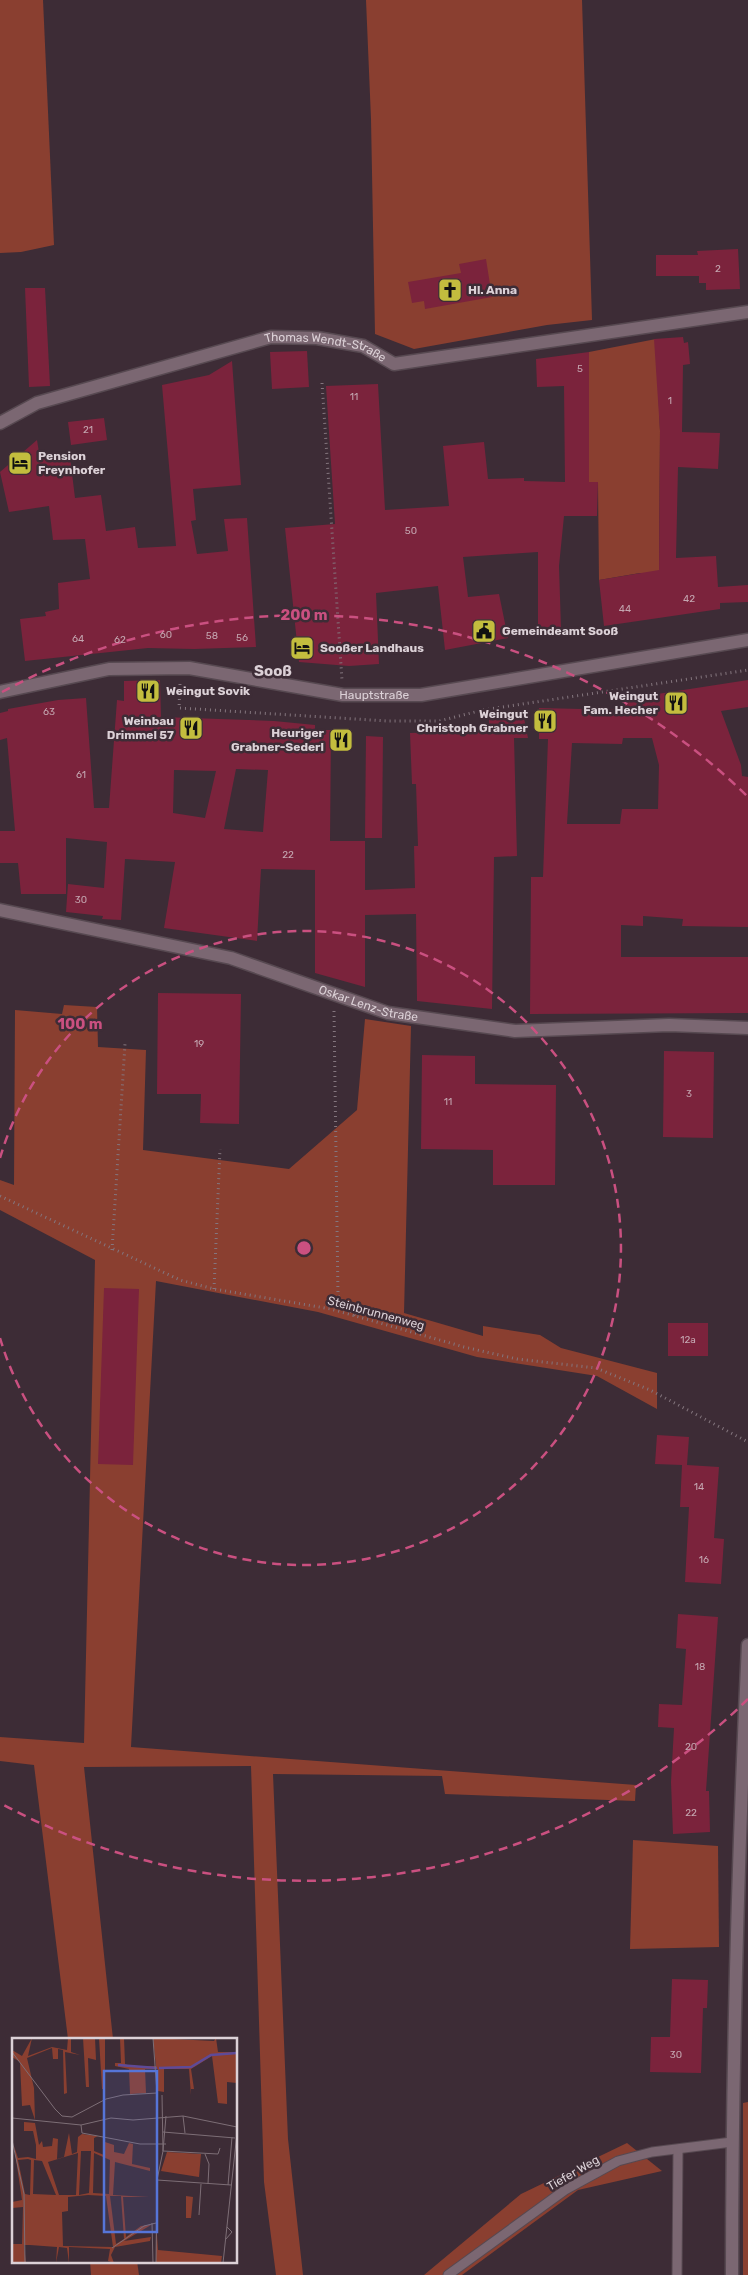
<svg xmlns="http://www.w3.org/2000/svg" width="748" height="2275" viewBox="0 0 748 2275" font-family="Rubik,sans-serif">
<rect width="100%" height="100%" fill="#3d2c36"/>
<g fill="#8a3f30">
<path d="M 0,0 L 43,0 L 54,245 L 21,252 L 0,253 Z"/>
<path d="M 366,0 L 582,0 L 592,320 L 547,325 L 414,349 L 375,334 L 371,119 Z"/>
<path d="M 656,339 L 660,431 L 659,573 L 640,573 L 599,580 L 598,483 L 589,482 L 589,352 Z"/>
<path d="M 64,1005 L 97,1007 L 98,1047 L 146,1050 L 143,1150 L 289,1169 L 357,1110 L 365,1019 L 411,1026 L 404,1313 L 483,1336 L 483,1326 L 540,1335 L 561,1348 L 657,1373 L 657,1409 L 597,1376 L 477,1357 L 318,1312 L 156,1281 L 131,1747 L 636,1785 L 635,1801 L 445,1794 L 442,1776 L 273,1774 L 288,2139 L 303,2275 L 276,2275 L 264,2182 L 251,1766 L 84,1767 L 113,2039 L 68,2039 L 34,1765 L 0,1761 L 0,1737 L 84,1743 L 95,1260 L 0,1210 L 0,1180 L 14,1185 L 15,1010 L 62,1014 Z"/>
<path d="M 633,1840 L 718,1846 L 719,1947 L 630,1949 Z"/>
<path d="M 748,2102 L 748,2275 L 743,2275 L 743,2103 Z"/>
<path d="M 627,2143 L 662,2171 L 578,2190 L 462,2275 L 424,2275 L 521,2194 Z"/>
<path d="M 90,2261 L 137,2261 L 139,2275 L 91,2275 Z"/>
</g>
<g fill="#7b233c" fill-rule="evenodd">
<path d="M 738,249 L 740,289 L 706,290 L 706,283 L 699,283 L 699,276 L 656,276 L 656,255 L 698,255 L 697,251 Z"/>
<path d="M 486,259 L 492,297 L 425,309 L 424,301 L 412,303 L 408,282 L 461,273 L 459,264 Z"/>
<path d="M 25,288 L 45,288 L 50,386 L 29,387 Z"/>
<path d="M 683,337 L 684,343 L 688,342 L 690,364 L 683,365 L 682,432 L 720,433 L 718,469 L 678,467 L 676,558 L 716,556 L 718,587 L 748,585 L 748,602 L 720,603 L 720,609 L 604,626 L 599,580 L 659,570 L 660,431 L 654,339 Z"/>
<path d="M 307,351 L 309,387 L 272,389 L 270,352 Z"/>
<path d="M 589,352 L 589,482 L 598,482 L 597,516 L 564,516 L 559,566 L 561,629 L 538,633 L 538,552 L 463,557 L 468,597 L 499,594 L 508,638 L 445,650 L 438,586 L 376,593 L 379,664 L 349,666 L 299,662 L 285,528 L 335,524 L 326,386 L 378,384 L 385,510 L 449,506 L 443,446 L 484,442 L 488,479 L 524,478 L 524,481 L 565,482 L 564,386 L 537,387 L 536,359 Z"/>
<path d="M 232,361 L 241,485 L 193,489 L 196,520 L 191,521 L 197,554 L 228,551 L 224,519 L 247,518 L 256,647 L 194,649 L 148,648 L 25,661 L 20,619 L 46,616 L 45,612 L 59,609 L 58,583 L 90,579 L 85,539 L 53,540 L 49,506 L 9,512 L 0,472 L 37,440 L 40,459 L 70,457 L 75,498 L 101,495 L 106,531 L 135,527 L 138,548 L 176,546 L 162,385 L 209,375 Z"/>
<path d="M 104,418 L 107,440 L 71,445 L 68,422 Z"/>
<path d="M 160,680 L 161,717 L 274,721 L 315,725 L 315,730 L 331,730 L 330,841 L 365,841 L 365,890 L 415,888 L 414,846 L 418,846 L 416,784 L 412,784 L 410,733 L 489,731 L 489,719 L 524,718 L 528,738 L 514,738 L 517,856 L 494,857 L 492,1009 L 417,1001 L 416,914 L 365,915 L 365,987 L 315,973 L 315,870 L 261,869 L 257,941 L 164,928 L 175,862 L 125,859 L 121,920 L 102,919 L 103,916 L 66,912 L 68,884 L 104,888 L 107,842 L 66,838 L 66,894 L 21,894 L 18,863 L 0,863 L 0,831 L 15,831 L 7,738 L 0,740 L 0,713 L 8,711 L 8,709 L 58,700 L 86,698 L 94,808 L 109,808 L 117,700 L 124,701 L 124,681 ZM 236,769 L 268,770 L 263,832 L 224,829 ZM 174,770 L 216,771 L 205,818 L 173,813 Z"/>
<path d="M 748,680 L 748,707 L 721,711 L 741,765 L 742,776 L 748,777 L 748,927 L 682,926 L 683,919 L 643,916 L 643,926 L 621,925 L 621,957 L 748,957 L 748,1013 L 530,1014 L 531,877 L 543,877 L 548,739 L 539,739 L 539,708 L 625,710 L 625,699 ZM 623,738 L 652,738 L 659,765 L 658,809 L 622,809 L 620,824 L 567,824 L 572,743 L 622,744 Z"/>
<path d="M 366,736 L 383,737 L 382,838 L 365,838 Z"/>
<path d="M 158,993 L 241,994 L 239,1124 L 200,1123 L 201,1094 L 157,1094 Z"/>
<path d="M 664,1051 L 714,1052 L 713,1138 L 663,1137 Z"/>
<path d="M 422,1055 L 475,1056 L 475,1084 L 556,1085 L 555,1185 L 493,1185 L 493,1150 L 421,1149 Z"/>
<path d="M 104,1288 L 139,1289 L 133,1465 L 98,1464 Z"/>
<rect x="668" y="1323" width="40" height="33"/>
<path d="M 657,1435 L 689,1437 L 687,1465 L 719,1467 L 714,1538 L 724,1539 L 721,1584 L 685,1582 L 689,1507 L 680,1507 L 682,1465 L 655,1464 Z"/>
<path d="M 678,1614 L 718,1617 L 706,1791 L 709,1791 L 710,1832 L 673,1834 L 671,1782 L 674,1728 L 658,1727 L 659,1704 L 682,1705 L 686,1649 L 676,1648 Z"/>
<path d="M 672,1979 L 708,1980 L 707,2008 L 703,2008 L 701,2073 L 650,2072 L 651,2037 L 670,2037 Z"/>
</g>
<g fill="none" stroke-linecap="round" stroke-linejoin="round">
<g stroke="#574951" stroke-width="11">
<g id="lane">
<path d="M 448,2275 L 565,2190 L 618,2161 L 652,2152 L 732,2142"/>
<path d="M 677,2275 L 678,2150"/>
</g>
</g>
<g stroke="#574951" stroke-width="15">
<g id="street">
<path id="s1" d="M 0,423 L 37,403 L 271,337 L 317,338 L 363,346 L 394,364 L 748,312"/>
<path id="s2" d="M 0,692 L 109,669 L 189,668 L 343,695 L 421,695 L 748,640"/>
<path id="s3" d="M 0,910 L 231,958 L 388,1013 L 515,1031 L 669,1025 L 748,1028"/>
<path d="M 732,2275 C 732,2065 738,1855 748,1645"/>
</g>
</g>
<g stroke="#84767e" stroke-width="3" stroke-dasharray="1 4" stroke-linecap="butt">
<path d="M 322,383 L 342,680"/>
<path d="M 180,684 L 179,708 L 387,721 L 439,721 L 483,710 L 748,670"/>
<path d="M 334,1011 L 338,1296 L 355,1316"/>
<path d="M 0,1196 L 180,1280 L 214,1289 L 331,1309 L 464,1347 L 517,1359 L 596,1368 L 650,1390 L 748,1442"/>
<path d="M 112,1250 L 125,1044"/>
<path d="M 214,1289 L 220,1149"/>
</g>
<use href="#lane" stroke="#7b6772" stroke-width="9"/>
<use href="#street" stroke="#7b6772" stroke-width="12"/>
</g>
<g fill="none" stroke="#ca5080" stroke-width="2.5" stroke-dasharray="9 6">
<path d="M0 1158A317 317 0 1 1 0 1338"/>
<path d="M748 1699A633 633 0 0 1 2 1804M2 692A633 633 0 0 1 748 797"/>
</g>
<defs>
<g id="church-square" transform="scale(1.25)"><rect x="-9" y="-9" width="18" height="18" rx="4" fill="#c3bd3e" stroke="#3d2c36"/><path d="M-1.2-6h2.4v3.5h3.3v2.4h-3.3V6h-2.4V-.1h-3.3v-2.4h3.3Z" fill="#111"/></g>
<g id="hotel-square" transform="scale(1.25)"><rect x="-9" y="-9" width="18" height="18" rx="4" fill="#c3bd3e" stroke="#3d2c36"/><path d="M-6-4.5h1.5V1H6V5H4.5V3h-9V5H-6ZM-4 0a1.8 1.8 0 1 1 3.6 0ZM.5 0V-2.5h3Q6-2.5 6 0Z" fill="#111"/></g>
<g id="civic-square" transform="scale(1.25)"><rect x="-9" y="-9" width="18" height="18" rx="4" fill="#c3bd3e" stroke="#3d2c36"/><path d="M-.6-6.5H3V-4.5H.6V-3L4-1V1h2V6H-6V1h2V-1L-.6-3ZM-1.2 2.5V6h2.4V2.5Z" fill="#111"/></g>
<g id="restaurant-square" transform="scale(1.25)"><rect x="-9" y="-9" width="18" height="18" rx="4" fill="#c3bd3e" stroke="#3d2c36"/><path d="M-5-6h1v4h1v-4h1v4h1v-4h1v5L-1.5 .5V6h-2V.5L-5-1ZM5-6V6H3V1.5H1.5Q1.5-4 5-6Z" fill="#111"/></g>
</defs>
<g fill-rule="evenodd">
<use href="#church-square" x="450" y="290"/>
<use href="#hotel-square" x="20" y="463"/>
<use href="#civic-square" x="484" y="631"/>
<use href="#hotel-square" x="302" y="648"/>
<use href="#restaurant-square" x="148" y="691"/>
<use href="#restaurant-square" x="676" y="703"/>
<use href="#restaurant-square" x="545" y="721"/>
<use href="#restaurant-square" x="191" y="728"/>
<use href="#restaurant-square" x="341" y="740"/>
</g>
<g text-anchor="middle" dominant-baseline="central" stroke-width="5" stroke-linejoin="round" paint-order="stroke">
<g font-size="10" fill="#c4a6b0">
<text x="718" y="269">2</text>
<text x="580" y="369">5</text>
<text x="354" y="397">11</text>
<text x="670" y="401">1</text>
<text x="88" y="430">21</text>
<text x="411" y="531">50</text>
<text x="689" y="599">42</text>
<text x="625" y="609">44</text>
<text x="166" y="635">60</text>
<text x="212" y="636">58</text>
<text x="242" y="638">56</text>
<text x="78" y="639">64</text>
<text x="120" y="640">62</text>
<text x="49" y="712">63</text>
<text x="81" y="775">61</text>
<text x="288" y="855">22</text>
<text x="81" y="900">30</text>
<text x="199" y="1044">19</text>
<text x="689" y="1094">3</text>
<text x="448" y="1102">11</text>
<text x="688" y="1340">12a</text>
<text x="699" y="1487">14</text>
<text x="704" y="1560">16</text>
<text x="700" y="1667">18</text>
<text x="691" y="1747">20</text>
<text x="691" y="1813">22</text>
<text x="676" y="2055">30</text>
</g>
<g font-size="12" font-weight="bold" fill="#dcd1d7" stroke="#3d2c36" text-anchor="start">
<text x="468" y="290">Hl. Anna</text>
<text x="38" y="456">Pension<tspan x="38" dy="14">Freynhofer</tspan></text>
<text x="502" y="631">Gemeindeamt Sooß</text>
<text x="320" y="648">Sooßer Landhaus</text>
<text x="166" y="691">Weingut Sovik</text>
<text x="658" y="696" text-anchor="end">Weingut<tspan x="658" dy="14">Fam. Hecher</tspan></text>
<text x="528" y="714" text-anchor="end">Weingut<tspan x="528" dy="14">Christoph Grabner</tspan></text>
<text x="174" y="721" text-anchor="end">Weinbau<tspan x="174" dy="14">Drimmel 57</tspan></text>
<text x="324" y="733" text-anchor="end">Heuriger<tspan x="324" dy="14">Grabner-Sederl</tspan></text>
</g>
<g font-size="12" fill="#dcd1d7" stroke="#3d2c36">
<text stroke="none"><textPath href="#s1" startOffset="341">Thomas Wendt-Straße</textPath></text>
<text stroke="none"><textPath href="#s2" startOffset="379">Hauptstraße</textPath></text>
<text stroke="none"><textPath href="#s3" startOffset="381">Oskar Lenz-Straße</textPath></text>
<text transform="translate(376 1313) rotate(15)">Steinbrunnenweg</text>
<text transform="translate(573 2173) rotate(-30)">Tiefer Weg</text>
</g>
<g font-size="15" font-weight="bold" fill="#dcd1d7" stroke="#3d2c36">
<text x="273" y="671">Sooß</text>
</g>
</g>
<g transform="translate(12 2038)">
<rect width="225" height="225" fill="#3d2c36"/>
<path d="M 20,0 L 16,18 L 40,9 L 55,12 L 56,0 L 59,0 L 59,14 L 68,17 L 53,14 L 55,55 L 52,56 L 51,12 L 46,11 L 46,21 L 41,21 L 40,10 L 15,20 L 22,50 L 23,82 L 18,67 L 10,68 L 8,24 L 0,19 L 0,12 L 10,18 ZM 71,0 L 83,0 L 84,22 L 76,20 L 77,49 L 74,49 ZM 87,0 L 93,0 L 93,51 L 90,51 ZM 108,0 L 112,0 L 113,26 L 118,28 L 144,28 L 141,0 L 202,3 L 204,0 L 206,14 L 225,14 L 225,45 L 215,44 L 215,66 L 206,65 L 200,18 L 179,31 L 182,51 L 179,51 L 179,57 L 177,31 L 152,31 L 152,54 L 146,53 L 146,31 L 133,31 L 134,55 L 118,56 L 117,31 L 103,28 L 103,25 L 109,25 ZM 12,84 L 23,85 L 27,107 L 30,103 L 31,109 L 40,108 L 41,100 L 46,101 L 45,121 L 52,119 L 57,95 L 60,116 L 65,114 L 66,99 L 70,96 L 86,98 L 82,100 L 82,113 L 92,117 L 93,104 L 102,107 L 102,114 L 112,116 L 117,105 L 121,106 L 120,126 L 138,130 L 138,133 L 103,124 L 101,157 L 137,159 L 111,159 L 114,199 L 129,188 L 139,187 L 112,203 L 139,199 L 138,203 L 103,209 L 99,217 L 102,225 L 96,223 L 98,211 L 57,209 L 57,225 L 55,210 L 47,209 L 44,225 L 45,209 L 18,207 L 12,207 L 14,225 L 0,224 L 0,206 L 10,206 L 11,169 L 0,170 L 0,164 L 10,162 L 2,108 L 6,120 L 16,119 L 17,93 L 12,93 ZM 17,93 L 21,93 L 24,107 L 24,121 L 16,119 ZM 69,113 L 79,113 L 77,155 L 67,157 ZM 66,115 L 64,157 L 47,157 L 36,124 ZM 82,115 L 98,122 L 97,156 L 81,155 ZM 16,121 L 19,122 L 18,157 L 13,156 L 6,122 ZM 22,122 L 30,123 L 44,157 L 21,156 ZM 76,157 L 94,158 L 101,209 L 51,208 L 50,174 L 56,173 L 56,159 ZM 98,158 L 109,158 L 112,201 L 104,206 ZM 155,114 L 189,116 L 187,139 L 149,133 ZM 174,158 L 181,159 L 179,180 L 174,180 ZM 144,182 L 146,212 L 210,218 L 209,225 L 144,225 Z" fill="#8a3f30" fill-rule="evenodd"/>
<path fill="none" stroke="#5e4a98" stroke-width="2.5" d="M 106,27 L 145,30M 147,30 L 179,29 L 199,17 L 225,15"/>
<path fill="none" stroke="#7d6e76" stroke-width="1" d="M 141,0 L 145,55M 0,14 L 43,71 L 50,78 L 60,79M 171,78 L 173,95M 60,79 L 94,61 L 111,57 L 145,55M 0,80 L 69,87 L 99,80 L 121,82 L 171,78 L 225,89M 69,87 L 70,95 L 128,106 L 154,106M 151,94 L 223,100M 0,102 L 12,156 L 13,225M 151,113 L 206,116 L 208,110M 151,113 L 154,78M 193,116 L 197,126 L 196,146M 145,142 L 219,147M 216,147 L 220,99M 187,177 L 189,146M 140,185 L 141,225M 214,201 L 220,194 L 215,189M 100,210 L 132,188 L 144,185M 144,225 L 145,142 L 151,113 L 150,57M 211,225 L 225,95"/>
<path fill="#5675d8" fill-opacity="0.15" stroke="#5675d8" stroke-width="2.5" d="M 92,33 L 145,33 L 145,194 L 92,194 Z"/>
<rect width="225" height="225" fill="none" stroke="#dcd1d7" stroke-width="2.5"/>
</g>
<circle cx="304" cy="1248" r="8" fill="#ca5080" stroke="#3d2c36" stroke-width="2.5"/>
<g font-size="15" text-anchor="middle" font-weight="bold" fill="#ca5080" stroke="#3d2c36" stroke-width="5" stroke-linejoin="round" paint-order="stroke">
<text x="304" y="620">200 m</text>
<text x="80" y="1029">100 m</text>
</g>
</svg>
